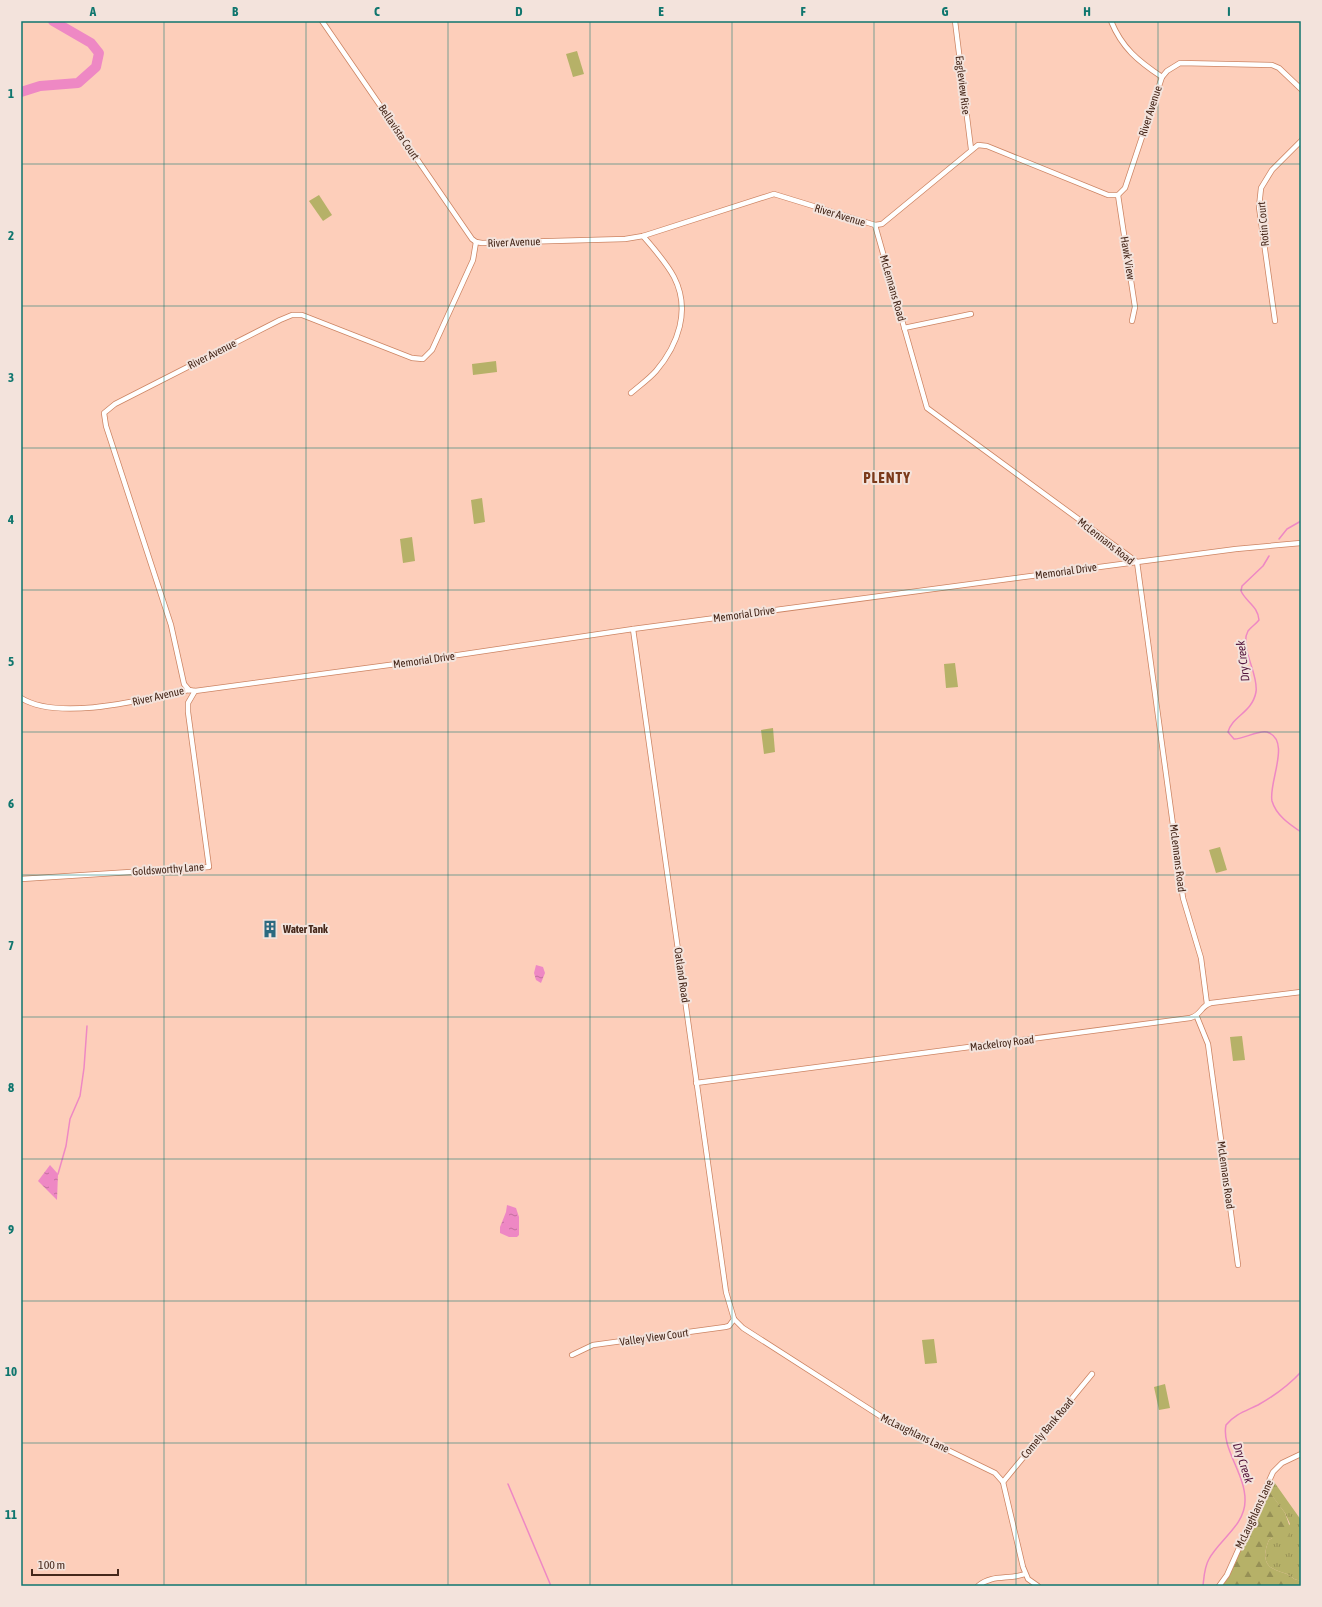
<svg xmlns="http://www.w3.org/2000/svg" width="1322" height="1607" viewBox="0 0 1322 1607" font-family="'Asap Condensed',sans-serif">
<defs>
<pattern id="grass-tufts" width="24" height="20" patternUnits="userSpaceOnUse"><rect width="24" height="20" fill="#b6b168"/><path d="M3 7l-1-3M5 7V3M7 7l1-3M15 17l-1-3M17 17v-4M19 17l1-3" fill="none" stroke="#969055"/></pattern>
<pattern id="forest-firs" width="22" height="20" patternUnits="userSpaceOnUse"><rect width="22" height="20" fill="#b6b168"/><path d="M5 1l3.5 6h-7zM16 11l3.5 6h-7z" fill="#969055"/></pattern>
<pattern id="water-ripples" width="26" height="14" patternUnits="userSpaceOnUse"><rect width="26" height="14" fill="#ee88c4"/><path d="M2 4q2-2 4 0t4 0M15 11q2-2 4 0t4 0" fill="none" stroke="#c36f9e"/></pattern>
</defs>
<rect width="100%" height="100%" fill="#fdceba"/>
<path fill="url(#grass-tufts)" d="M 1272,1479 L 1301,1520 L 1301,1580 C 1295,1581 1292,1577 1287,1574 C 1282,1572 1277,1571 1272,1568 C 1262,1562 1265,1549 1269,1540 L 1274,1537 L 1280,1538 L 1290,1524 L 1285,1513 L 1267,1489 Z"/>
<path fill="url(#forest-firs)" d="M 1266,1491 L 1269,1491 L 1285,1513 L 1291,1530 L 1287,1537 C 1281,1540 1274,1536 1269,1540 C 1265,1549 1262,1562 1272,1568 C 1277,1571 1282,1572 1287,1574 C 1292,1577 1295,1581 1301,1580 L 1301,1586 L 1222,1586 L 1228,1578 Z"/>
<g fill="#b6b168">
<path d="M 577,51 L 584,74 L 573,77 L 566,54 Z"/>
<path d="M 319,195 L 332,215 L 323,221 L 309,201 Z"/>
<path d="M 496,361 L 497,372 L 473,375 L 472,364 Z"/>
<path d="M 482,498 L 485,522 L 474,524 L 471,500 Z"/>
<path d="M 412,537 L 415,561 L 403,563 L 400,539 Z"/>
<path d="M 955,663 L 958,687 L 946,688 L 944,664 Z"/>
<path d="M 773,728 L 775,752 L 764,754 L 761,730 Z"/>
<path d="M 1220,847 L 1227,870 L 1216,873 L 1209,850 Z"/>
<path d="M 1242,1036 L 1245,1060 L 1233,1061 L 1230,1037 Z"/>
<path d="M 934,1339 L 937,1363 L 925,1364 L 922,1340 Z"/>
<path d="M 1165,1384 L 1170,1408 L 1159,1410 L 1154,1387 Z"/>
</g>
<g fill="url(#water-ripples)">
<path d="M 536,965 L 543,967 L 545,973 L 541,983 L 536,980 L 534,973 Z"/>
<path d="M 50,1165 L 58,1174 L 57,1200 L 38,1181 Z"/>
<path d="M 507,1205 L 516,1208 L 519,1217 L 519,1235 L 517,1237 L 509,1237 L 500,1233 L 500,1227 L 506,1212 Z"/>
</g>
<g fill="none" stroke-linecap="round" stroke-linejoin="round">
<g stroke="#ee88c4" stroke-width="1.5">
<path d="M 1279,539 L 1287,529 L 1301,521"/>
<path d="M 1269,556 L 1263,566 L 1242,586 L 1241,591 C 1246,602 1258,606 1259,620 C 1256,624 1251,627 1248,631 C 1239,647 1259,674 1256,692 C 1252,713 1232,716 1228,732 L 1234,739 C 1244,739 1258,730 1267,732 C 1292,740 1268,783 1272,801 C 1276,815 1289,824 1301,832"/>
<path d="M 58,1174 L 66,1146 L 70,1119 L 80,1096 L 84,1068 L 87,1026"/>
<path d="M 508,1484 L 551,1586"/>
<path d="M 1203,1586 C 1204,1577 1204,1568 1209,1559 C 1219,1540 1245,1525 1245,1501 C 1246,1475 1221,1448 1226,1425 C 1235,1414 1246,1411 1258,1405 C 1274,1396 1289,1385 1301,1372"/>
</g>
<path stroke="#ee88c4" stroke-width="10" d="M 21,92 L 40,86 L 78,83 L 96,67 L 99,53 L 91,43 L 53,21"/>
<g stroke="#cc8463" stroke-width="6">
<g id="minor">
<path d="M 322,21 L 472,239 L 476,242 L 482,243 L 625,239 L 643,236 L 774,194 L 875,225 L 882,224 L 978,145 L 987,146 L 1108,195 L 1118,195 L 1125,188 L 1162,77 L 1167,71 L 1180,63 L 1272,65 L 1279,68 L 1301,89"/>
<path d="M 955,21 L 971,149"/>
<path d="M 1111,21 C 1122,48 1138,61 1162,77"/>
<path d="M 1118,195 L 1135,307 L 1132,321"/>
<path d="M 875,225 L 927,408 L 1137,562 L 1183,898 L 1201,958 L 1207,1004"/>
<path d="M 1275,321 L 1259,207 L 1261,188 L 1272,170 L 1301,141"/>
<path d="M 904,328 L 971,314"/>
<path d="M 631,393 C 639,386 649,379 656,371 C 678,345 691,310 674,277 C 666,262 654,249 643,236"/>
<path d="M 633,629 L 726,1292 L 734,1319 L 743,1328 L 888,1421 L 995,1473 L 1003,1482 L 1023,1567 L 1028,1579 L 1038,1586"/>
<path d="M 189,690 L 184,684 L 171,625 L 106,426 L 104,413 L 115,404 L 280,320 L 292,315 L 302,315 L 412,358 L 423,359 L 432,350 L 473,260 L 476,242"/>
<path d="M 21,698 C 59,722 146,699 189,690 L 195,691 L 404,663 L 633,629 L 1137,562 L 1236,549 L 1301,543"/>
<path d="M 21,879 L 209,867 L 188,712 L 188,703 L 195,691"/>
<path d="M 1197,1017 L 1208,1044 L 1238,1265"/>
<path d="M 696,1083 L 1190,1018 C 1202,1015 1200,1006 1211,1003 L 1301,992"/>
<path d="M 572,1355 L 593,1345 L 725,1327 L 729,1326 L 734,1319"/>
<path d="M 1003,1482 L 1092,1374"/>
<path d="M 978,1586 C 992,1574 1009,1580 1025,1574"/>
<path d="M 1219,1586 L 1227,1575 L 1273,1472 L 1282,1463 L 1301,1454"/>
</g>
</g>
<use href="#minor" stroke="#fff" stroke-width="4.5"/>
</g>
<path fill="none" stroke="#0f766e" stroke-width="1" stroke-opacity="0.55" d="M 164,21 L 164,1586M 306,21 L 306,1586M 448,21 L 448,1586M 590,21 L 590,1586M 732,21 L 732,1586M 874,21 L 874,1586M 1016,21 L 1016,1586M 1158,21 L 1158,1586M 21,164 L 1301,164M 21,306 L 1301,306M 21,448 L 1301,448M 21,590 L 1301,590M 21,732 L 1301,732M 21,875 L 1301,875M 21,1017 L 1301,1017M 21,1159 L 1301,1159M 21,1301 L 1301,1301M 21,1443 L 1301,1443"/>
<defs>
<g id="building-bare" transform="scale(1.38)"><path d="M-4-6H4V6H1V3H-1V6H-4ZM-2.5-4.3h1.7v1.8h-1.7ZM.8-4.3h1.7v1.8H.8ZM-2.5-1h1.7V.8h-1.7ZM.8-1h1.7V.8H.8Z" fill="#2c6a80" stroke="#f3e3dc" stroke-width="2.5" paint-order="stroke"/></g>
</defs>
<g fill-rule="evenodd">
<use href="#building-bare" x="270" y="929"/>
</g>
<g text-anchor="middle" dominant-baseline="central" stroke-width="4" stroke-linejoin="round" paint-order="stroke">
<g font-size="11" fill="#45271a" stroke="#f3e3dc">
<text transform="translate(963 85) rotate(83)">Eagleview Rise</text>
<text transform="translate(1150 111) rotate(-72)">River Avenue</text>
<text transform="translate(399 132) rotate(56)">Bellavista Court</text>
<text transform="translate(840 215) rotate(17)">River Avenue</text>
<text transform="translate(1263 224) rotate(-95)">Rotin Court</text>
<text transform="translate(514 242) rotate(-2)">River Avenue</text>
<text transform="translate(1128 258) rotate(81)">Hawk View</text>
<text transform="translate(893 288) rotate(74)">McLennans Road</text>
<text transform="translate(212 354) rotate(-27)">River Avenue</text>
<text transform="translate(1106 541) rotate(38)">McLennans Road</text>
<text transform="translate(1066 571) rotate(-8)">Memorial Drive</text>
<text transform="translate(744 614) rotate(-8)">Memorial Drive</text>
<text transform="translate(424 660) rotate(-8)">Memorial Drive</text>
<text transform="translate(158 696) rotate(-13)">River Avenue</text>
<text transform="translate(1178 858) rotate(83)">McLennans Road</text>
<text transform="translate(168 869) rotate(-4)">Goldsworthy Lane</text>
<text transform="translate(682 975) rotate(82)">Oatland Road</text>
<text transform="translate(1002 1043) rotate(-7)">Mackelroy Road</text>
<text transform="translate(1226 1175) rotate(82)">McLennans Road</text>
<text transform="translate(654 1337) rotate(-8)">Valley View Court</text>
<text transform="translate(1047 1428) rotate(-50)">Comely Bank Road</text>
<text transform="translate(915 1433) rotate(26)">McLaughlans Lane</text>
<text transform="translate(1254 1514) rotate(-65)">McLaughlans Lane</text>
</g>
<g font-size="11" font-weight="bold" fill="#45271a" stroke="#f3e3dc" text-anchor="start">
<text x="283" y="929">Water Tank</text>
</g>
<g font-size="12" font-style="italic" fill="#53153d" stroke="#f3e3dc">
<text transform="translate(1243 661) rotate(-97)">Dry Creek</text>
<text transform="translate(1243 1463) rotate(72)">Dry Creek</text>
</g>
<g font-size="15" font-weight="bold" letter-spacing="1" fill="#7b3a1b" stroke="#f3e3dc">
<text x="887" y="477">PLENTY</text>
</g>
</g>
<rect width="1322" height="1607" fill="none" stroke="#f3e3dc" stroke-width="44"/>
<path d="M32 1569v6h86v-6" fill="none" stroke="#45271a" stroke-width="2"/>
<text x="38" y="1569" font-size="12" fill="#45271a" stroke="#f3e3dc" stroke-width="3" paint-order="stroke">100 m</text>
<rect x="22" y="22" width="1278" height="1563" fill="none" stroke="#0f766e" stroke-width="1.5"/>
<g font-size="13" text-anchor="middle" font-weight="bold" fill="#0f766e">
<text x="93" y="16">A</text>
<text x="235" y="16">B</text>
<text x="377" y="16">C</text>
<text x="519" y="16">D</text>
<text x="661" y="16">E</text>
<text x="803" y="16">F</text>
<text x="945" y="16">G</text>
<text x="1087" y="16">H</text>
<text x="1229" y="16">I</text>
<text x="11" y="98">1</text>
<text x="11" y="240">2</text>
<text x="11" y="382">3</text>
<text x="11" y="524">4</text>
<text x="11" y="666">5</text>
<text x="11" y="808">6</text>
<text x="11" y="950">7</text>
<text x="11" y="1092">8</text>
<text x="11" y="1234">9</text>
<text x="11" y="1376">10</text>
<text x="11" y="1519">11</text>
</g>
</svg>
